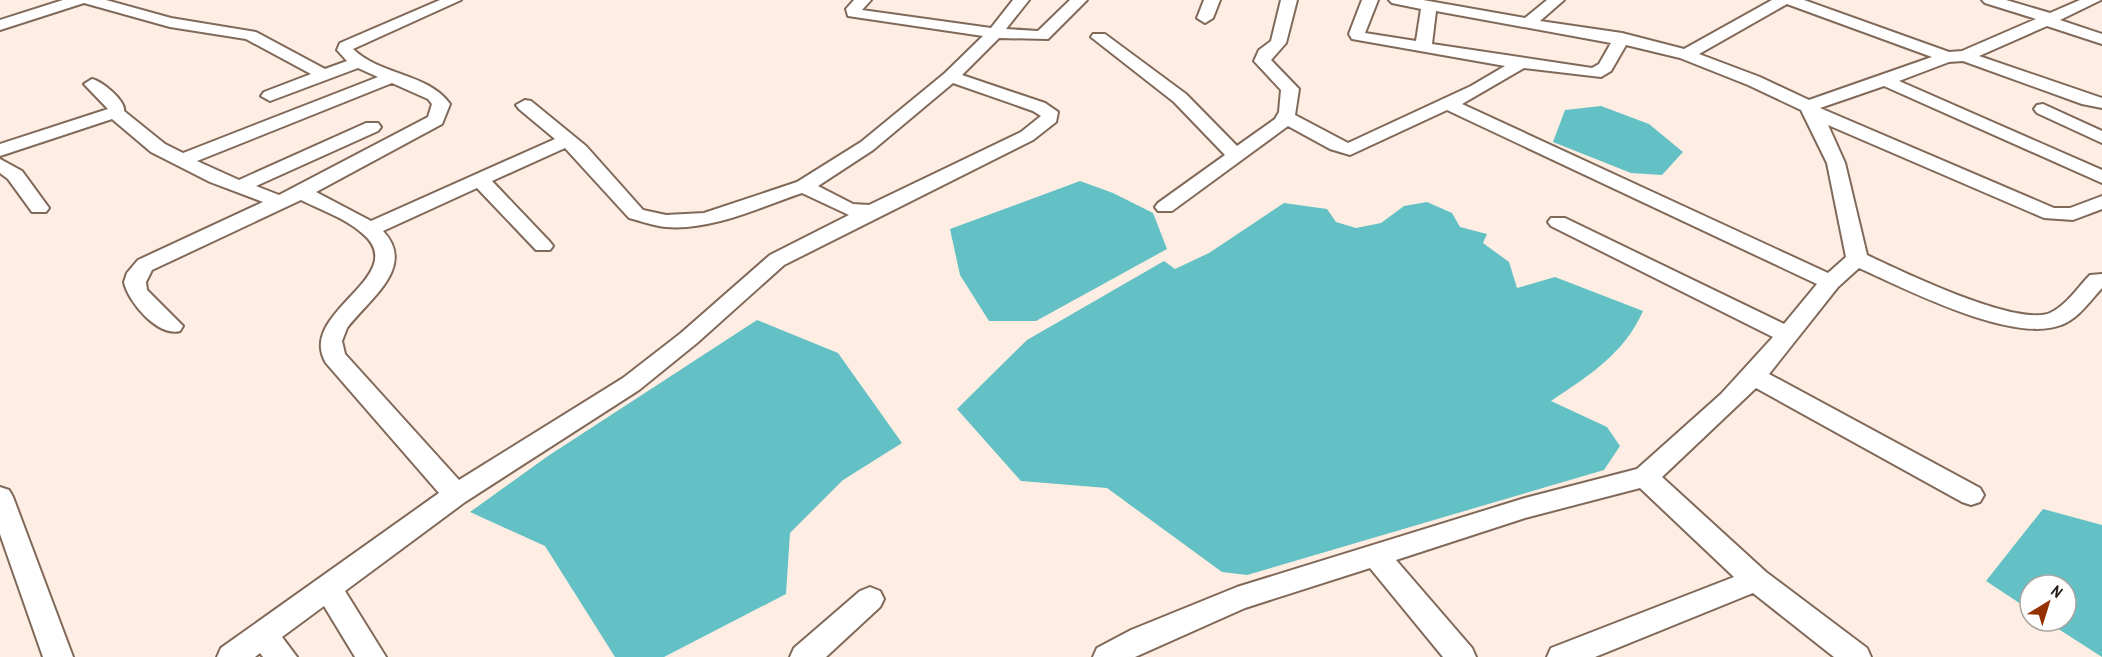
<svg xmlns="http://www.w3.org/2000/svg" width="2102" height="657" viewBox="0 0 2102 657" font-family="'Archivo Narrow',sans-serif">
<rect width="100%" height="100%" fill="#feede2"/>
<g fill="#63c1c5">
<path d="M 1601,106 L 1649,124 L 1683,152 L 1662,175 L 1631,173 L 1553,142 L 1565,110 Z"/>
<path d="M 1080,181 L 1113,193 L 1153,213 L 1167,249 L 1036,321 L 989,321 L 960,275 L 950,229 Z"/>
<path d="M 1427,202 L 1452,213 L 1460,227 L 1487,234 L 1483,243 L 1509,262 L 1517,288 L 1555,277 L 1643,311 C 1624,354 1588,376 1551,401 L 1607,427 L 1620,446 L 1604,470 L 1247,575 L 1222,572 L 1107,488 L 1021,481 L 957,409 L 1027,340 L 1164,261 L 1175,269 L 1209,253 L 1284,203 L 1327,209 L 1336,222 L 1356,228 L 1381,223 L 1404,206 Z"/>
<path d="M 757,320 L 838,353 L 902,443 L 843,480 L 790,533 L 786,594 L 664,657 L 615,657 L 545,546 L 470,512 L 548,456 Z"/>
<path d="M 2043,509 L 2102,525 L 2102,657 L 2046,621 L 2066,621 L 2066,585 L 2030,585 L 2030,610 L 1986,581 Z"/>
</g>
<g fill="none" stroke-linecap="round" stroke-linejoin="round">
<g stroke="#816959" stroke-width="4">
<g id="minor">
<path d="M 63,0 L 106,0 L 171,18 L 256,32 L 325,69 L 347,61 L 337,50 L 340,43 L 440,0 L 461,0 L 353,49 C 379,75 428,73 450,104 L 442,124 L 316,192 L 371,221 L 555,139 L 519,109 L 516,105 L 525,100 L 531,101 L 586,146 L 643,210 L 666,215 L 704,213 L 797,182 L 861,142 L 945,73 L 983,36 L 848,16 L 846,9 L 854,0 L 871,0 L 862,10 L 991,28 L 1013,0 L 1029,0 L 1006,29 L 1038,31 L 1070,0 L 1087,0 L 1048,39 L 999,38 L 962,75 L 1045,103 L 1058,112 L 1056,122 L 1033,140 L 784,265 L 697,343 L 639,390 L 465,502 L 345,591 L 386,657 L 355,657 L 324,606 L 282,637 L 297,657 L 263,657 L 260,653 L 255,657 L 217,657 L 221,648 L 439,493 L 326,363 C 295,312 414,276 362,233 C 345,218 321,210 301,200 L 152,270 L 146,282 L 147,290 L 183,326 L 180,331 C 158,337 128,302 124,282 L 127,273 L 138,260 L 263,202 L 210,182 L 151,152 L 112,119 L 0,156 L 0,144 L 108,109 L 84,84 L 92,79 C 102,81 126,101 124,111 L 165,144 L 183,153 L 378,77 L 358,68 L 270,101 L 261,96 L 264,92 L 311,74 L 246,39 L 170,27 L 84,3 L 0,30 L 0,20 ZM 392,83 L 428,99 L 432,104 L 428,117 L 279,195 L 256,186 L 378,131 L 381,127 L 378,123 L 366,123 L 239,180 L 197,161 ZM 953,83 L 1033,111 L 1041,116 L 1021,132 L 869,205 L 853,204 L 818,186 L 873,150 ZM 565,148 L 629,218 C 641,221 654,226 666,227 C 712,231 760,207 802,193 L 849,215 L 770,255 L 681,333 L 623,378 L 459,480 L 345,354 L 342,341 L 347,328 C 369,299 417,267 383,231 L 477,188 L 536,250 L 550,250 L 553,246 L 550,242 L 492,181 Z"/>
<path d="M 1204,0 L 1220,0 L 1213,18 L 1205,23 L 1197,18 Z"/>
<path d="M 1281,0 L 1297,0 L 1286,43 L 1271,60 L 1299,89 L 1295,115 L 1348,143 L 1471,86 L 1505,66 L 1352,39 L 1349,34 L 1362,0 L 1378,0 L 1365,33 L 1416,41 L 1421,9 L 1392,3 L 1389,0 L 1423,0 L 1525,18 L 1547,0 L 1564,0 L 1540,21 L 1622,33 L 1684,49 L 1772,0 L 1804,0 L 1949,52 L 1962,51 L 2036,19 L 1985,3 L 1982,0 L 2006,0 L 2050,13 L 2080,0 L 2101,0 L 2060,20 L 2102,34 L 2102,44 L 2047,26 L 1979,56 L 2102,98 L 2102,108 L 2082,104 L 1963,61 L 1949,62 L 1899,81 L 2102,170 L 2102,183 L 1884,86 L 1820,108 L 2054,208 L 2070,208 L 2102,196 L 2102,209 L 2073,220 L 2044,218 L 1828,125 L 1845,163 L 1867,255 C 1901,271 2016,327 2050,313 C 2066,306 2078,287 2090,275 L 2102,274 L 2102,288 C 2090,301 2078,319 2061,325 C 2012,344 1906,289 1859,268 L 1838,287 L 1769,374 L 1980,488 L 1984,495 L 1980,502 L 1971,505 L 1962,502 L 1756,388 L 1662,477 L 1766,572 L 1867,648 L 1871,657 L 1834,657 L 1753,593 L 1595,657 L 1547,657 L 1551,648 L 1734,577 L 1640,488 L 1525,518 L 1396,560 L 1472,648 L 1476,657 L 1443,657 L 1370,568 L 1245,608 L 1135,657 L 1093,657 L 1097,648 L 1131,630 L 1237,587 L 1525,498 L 1637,469 L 1721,394 L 1773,337 L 1551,226 L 1548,222 L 1551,218 L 1565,218 L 1784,324 L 1817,284 L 1447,110 L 1350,155 L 1330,149 L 1288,126 L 1172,211 L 1158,211 L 1155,207 L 1158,203 L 1225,155 L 1174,102 L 1091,37 L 1093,34 L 1105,34 L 1186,94 L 1237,146 L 1275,119 L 1279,112 L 1281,90 L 1254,61 L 1259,50 L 1271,41 ZM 1787,4 L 1932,57 L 1809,100 L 1760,77 L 1699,54 ZM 1436,11 L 1611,43 L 1599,64 L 1592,68 L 1432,44 ZM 1626,45 L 1680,58 L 1748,85 L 1801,110 L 1827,163 L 1846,257 L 1828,273 L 1462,104 L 1524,68 L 1601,77 L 1611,71 Z"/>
<path d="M 2043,104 L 2102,131 L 2102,143 L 2037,113 L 2034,109 L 2037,105 Z"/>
<path d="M 0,159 L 22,171 L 49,208 L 46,212 L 32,212 L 8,179 L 0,173 Z"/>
<path d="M 0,487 L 9,490 L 13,497 L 73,657 L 43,657 L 0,534 Z"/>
<path d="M 870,587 L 880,591 L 884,599 L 880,607 L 826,657 L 790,657 L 794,648 L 860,591 Z"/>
</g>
</g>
<use href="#minor" fill="#fff" fill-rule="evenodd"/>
</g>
<g transform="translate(2048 603) rotate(38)"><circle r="28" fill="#ffffff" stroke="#a9a5a3" stroke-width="1.5"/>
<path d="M0-4.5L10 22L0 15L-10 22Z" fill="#953000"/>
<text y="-9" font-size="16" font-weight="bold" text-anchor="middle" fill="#281e18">N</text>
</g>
</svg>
